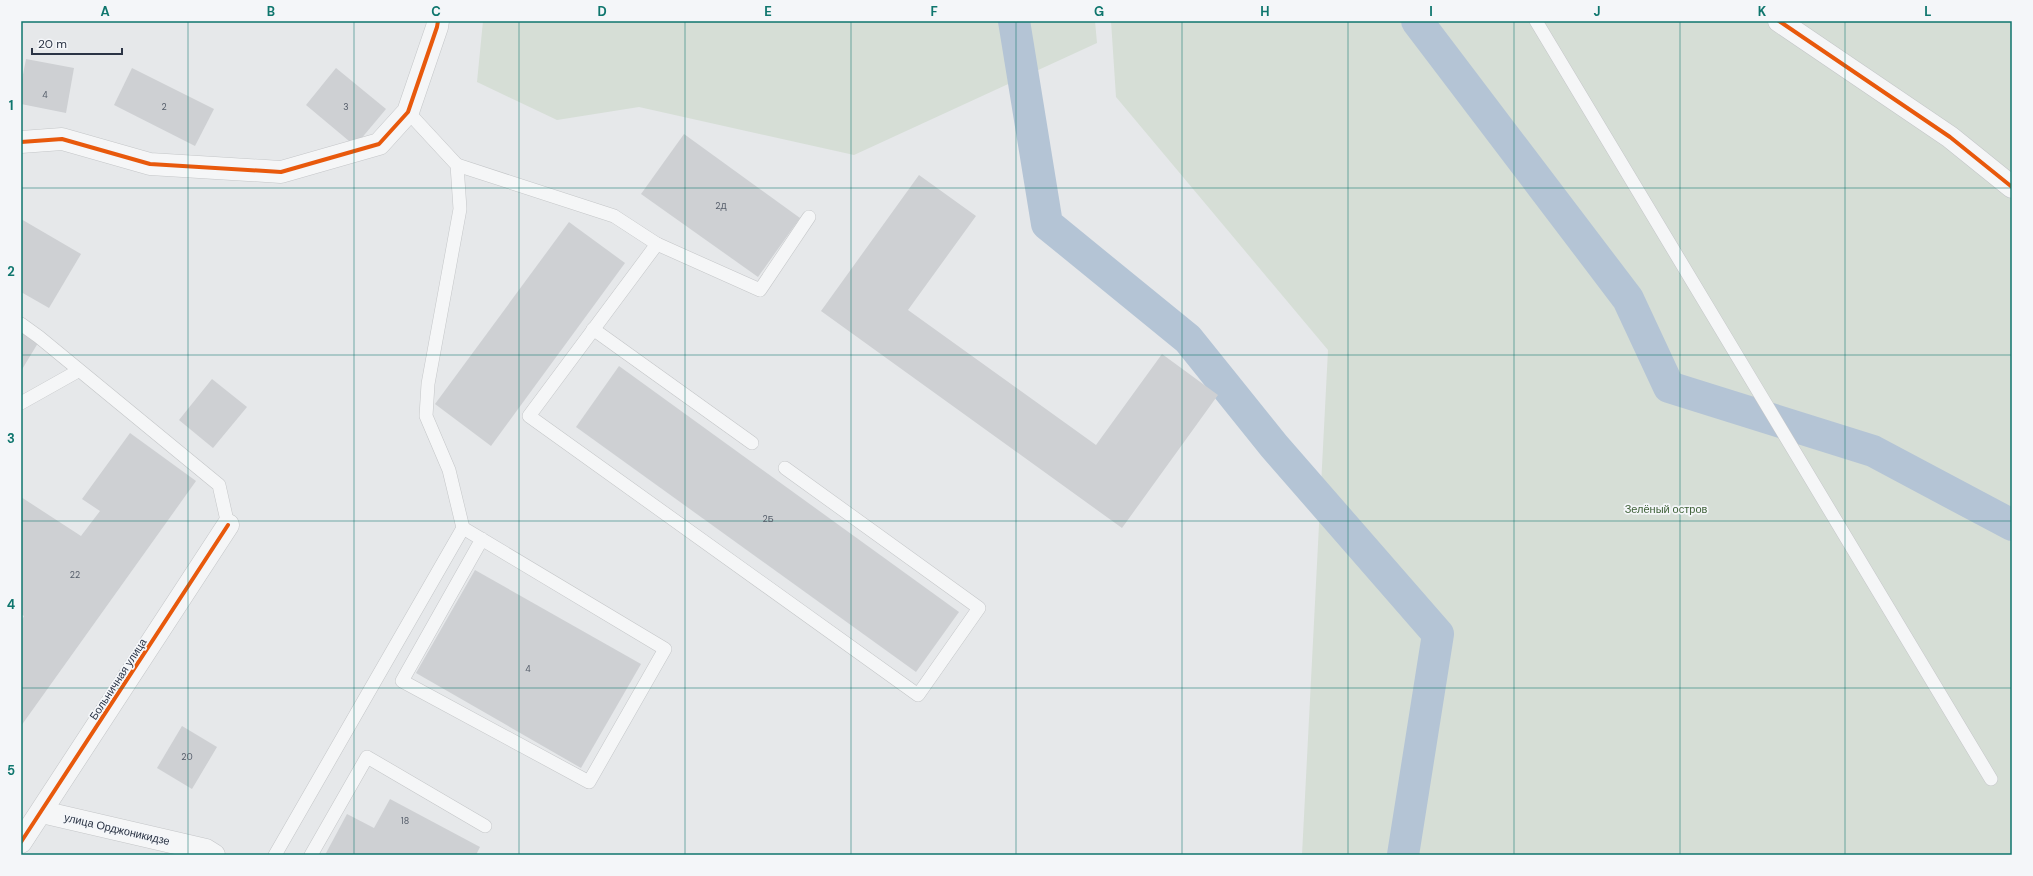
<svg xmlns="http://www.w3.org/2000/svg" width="2033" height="876" viewBox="0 0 2033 876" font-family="'DM Sans',sans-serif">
<rect width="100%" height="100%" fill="#e6e8ea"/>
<g fill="#d6ded6">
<path d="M 483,21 L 1095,21 L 1097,43 L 854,155 L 639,107 L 557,120 L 477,82 Z"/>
<path d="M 1111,21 L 2012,21 L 2012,855 L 1302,855 L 1328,350 L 1116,97 Z"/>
</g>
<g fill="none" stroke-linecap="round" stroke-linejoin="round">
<g stroke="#b4c4d5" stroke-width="32">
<path d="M 1014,21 L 1047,224 L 1188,339 L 1274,446 L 1438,634 L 1403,855"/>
<path d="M 1417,21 L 1628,299 L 1669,387 L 1873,451 L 2012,525"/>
</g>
</g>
<g fill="#ced0d3">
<path d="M 26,59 L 74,68 L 66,113 L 21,104 L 21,85 Z"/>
<path d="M 132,68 L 214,109 L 195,146 L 114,105 Z"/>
<path d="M 336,68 L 386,109 L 355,146 L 306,105 Z"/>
<path d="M 684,134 L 800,218 L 758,277 L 641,194 Z"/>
<path d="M 919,175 L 976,216 L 908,310 L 1096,445 L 1162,354 L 1218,395 L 1122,528 L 821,311 Z"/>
<path d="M 21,219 L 81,254 L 49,308 L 21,292 Z"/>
<path d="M 569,222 L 625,263 L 491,446 L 435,404 Z"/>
<path d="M 21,332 L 38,343 L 21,371 Z"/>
<path d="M 619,366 L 959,612 L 916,672 L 576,427 Z"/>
<path d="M 212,379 L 247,407 L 213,448 L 179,420 Z"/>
<path d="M 130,433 L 196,481 L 21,726 L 21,622 L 24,616 L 21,614 L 21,497 L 81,536 L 100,511 L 82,499 Z"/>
<path d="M 475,570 L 641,664 L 581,768 L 416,673 Z"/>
<path d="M 182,726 L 217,747 L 192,789 L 157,768 Z"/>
<path d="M 390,799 L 480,847 L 476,855 L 325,855 L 347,814 L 374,828 Z"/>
</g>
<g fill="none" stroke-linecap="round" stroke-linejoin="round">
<g stroke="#c4c6c8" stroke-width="14">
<g id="service">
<path d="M 1536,21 L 1991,779"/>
<path d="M 457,165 L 614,216 L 657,244 L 760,290 L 809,217"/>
<path d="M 657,244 L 529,416 L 918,695 L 979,608 L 785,468"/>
<path d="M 21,324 L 39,337 L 219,485 L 228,525"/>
<path d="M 593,329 L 752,443"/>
<path d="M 21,403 L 78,371"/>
<path d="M 463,528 L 665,649 L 589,782 L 402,681 L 482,539"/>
<path d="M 275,855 L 463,528 L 449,470 L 426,416 L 428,384 L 460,209 L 457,165 L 408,112"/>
<path d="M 311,855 L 367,757 L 485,826"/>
</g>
</g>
<g stroke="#c4c6c8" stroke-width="23">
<g id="minor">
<path d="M 1779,21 L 1950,137 L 2012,187"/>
<path d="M 21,142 L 62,139 L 150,164 L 281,172 L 379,144 L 408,112 L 437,27 L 438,21"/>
<path d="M 42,812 L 206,850 L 214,855"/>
<path d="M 21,842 L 228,525"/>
</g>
</g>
<use href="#service" stroke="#f5f6f7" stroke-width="13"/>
<use href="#minor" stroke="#f5f6f7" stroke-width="22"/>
<g stroke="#f4f6f9" stroke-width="6">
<g id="cycleway">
<path d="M 1779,21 L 1950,137 L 2012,187"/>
<path d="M 21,142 L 62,139 L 150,164 L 281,172 L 379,144 L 408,112 L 437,27 L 438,21"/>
<path d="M 21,842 L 228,525"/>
</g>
</g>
<use href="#cycleway" stroke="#e8590c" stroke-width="4"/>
</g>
<path fill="none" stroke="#0f766e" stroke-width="1" stroke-opacity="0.55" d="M 188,21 L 188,855M 354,21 L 354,855M 519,21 L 519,855M 685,21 L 685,855M 851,21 L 851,855M 1016,21 L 1016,855M 1182,21 L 1182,855M 1348,21 L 1348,855M 1514,21 L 1514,855M 1680,21 L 1680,855M 1845,21 L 1845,855M 21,188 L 2012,188M 21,355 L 2012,355M 21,521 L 2012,521M 21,688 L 2012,688"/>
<g text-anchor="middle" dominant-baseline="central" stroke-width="3.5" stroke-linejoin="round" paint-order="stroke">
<g font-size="9" fill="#545c69">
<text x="45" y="95">4</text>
<text x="164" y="107">2</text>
<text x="346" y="107">3</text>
<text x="721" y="206">2Д</text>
<text x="768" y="519">2Б</text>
<text x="75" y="575">22</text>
<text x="528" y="669">4</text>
<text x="187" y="757">20</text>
<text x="405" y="821">18</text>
</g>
<g font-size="11" fill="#3f6138" stroke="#f4f6f9">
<text x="1666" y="509">Зелёный остров</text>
</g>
<g font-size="11" fill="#2b3445" stroke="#f4f6f9">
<text transform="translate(118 679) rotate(-57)">Больничная улица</text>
<text transform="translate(117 829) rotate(13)">улица Орджоникидзе</text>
</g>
</g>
<rect width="2033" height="876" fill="none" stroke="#f4f6f9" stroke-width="44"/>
<path d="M32 48v6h90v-6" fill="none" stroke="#2b3445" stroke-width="2"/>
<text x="38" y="48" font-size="12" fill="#2b3445" stroke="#f4f6f9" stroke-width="3" paint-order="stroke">20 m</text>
<rect x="22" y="22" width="1989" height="832" fill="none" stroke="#0f766e" stroke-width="1.5"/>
<g font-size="13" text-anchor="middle" font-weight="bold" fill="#0f766e">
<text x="105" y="16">A</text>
<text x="271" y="16">B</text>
<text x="436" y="16">C</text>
<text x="602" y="16">D</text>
<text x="768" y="16">E</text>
<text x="934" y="16">F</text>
<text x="1099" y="16">G</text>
<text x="1265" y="16">H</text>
<text x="1431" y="16">I</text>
<text x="1597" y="16">J</text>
<text x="1762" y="16">K</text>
<text x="1928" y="16">L</text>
<text x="11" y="110">1</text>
<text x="11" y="276">2</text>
<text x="11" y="443">3</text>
<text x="11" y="609">4</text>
<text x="11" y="775">5</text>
</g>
</svg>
